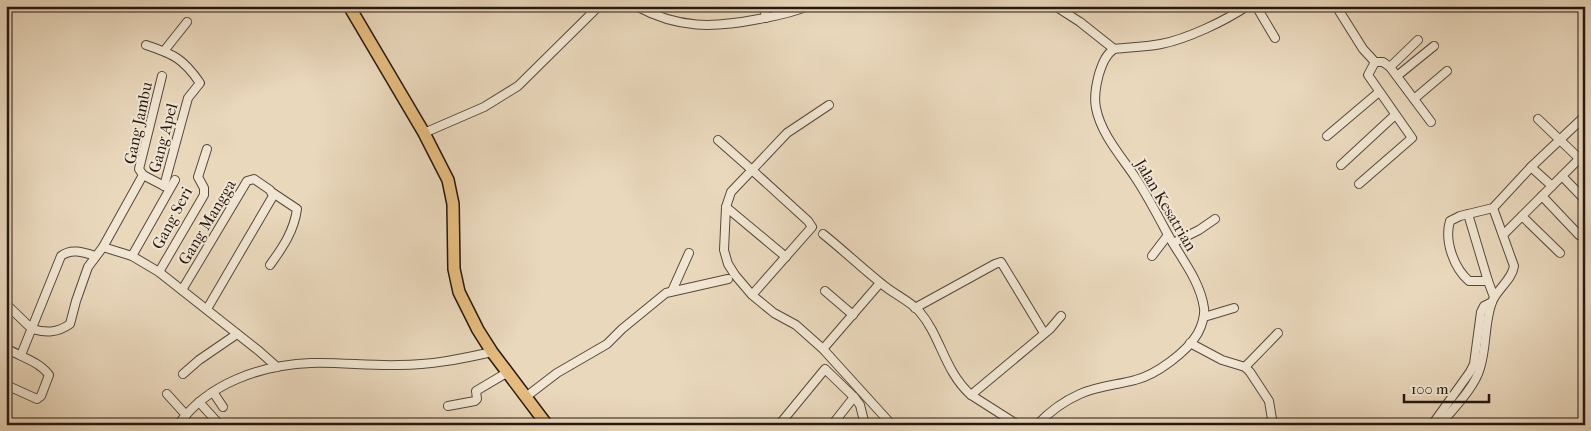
<svg xmlns="http://www.w3.org/2000/svg" width="1591" height="431" viewBox="0 0 1591 431" font-family="'IM FELL French Canon',serif">
<rect width="100%" height="100%" fill="#ead8bc"/>
<filter id="stains"><feTurbulence type="fractalNoise" baseFrequency=".004" numOctaves="4"/><feColorMatrix values="0 0 0 0 .2 0 0 0 0 .09 0 0 0 0 .02 0 0 0 .5 -.17"/></filter>
<radialGradient id="worn" r=".72"><stop offset=".6" stop-color="#630" stop-opacity="0"/><stop offset="1" stop-color="#630" stop-opacity=".3"/></radialGradient>
<g fill="none" stroke-linecap="round" stroke-linejoin="round">
<g stroke="#57483c" stroke-width="10">
<g id="minor">
<path d="M 636,6 C 679,29 713,28 759,19 C 776,16 792,13 808,6"/>
<path d="M 764,6 L 766,18"/>
<path d="M 1055,6 L 1080,22 L 1114,49"/>
<path d="M 1256,6 L 1275,38"/>
<path d="M 1336,6 L 1363,49 L 1375,62 L 1368,75 L 1412,138 L 1359,184"/>
<path d="M 146,45 C 173,54 183,58 200,83 L 188,98 L 164,186"/>
<path d="M 164,51 L 187,22"/>
<path d="M 1375,62 L 1383,62 L 1390,67 L 1431,122"/>
<path d="M 1390,67 L 1418,40"/>
<path d="M 1397,76 L 1434,46"/>
<path d="M 1414,99 L 1447,71"/>
<path d="M 1538,119 L 1585,164"/>
<path d="M 424,133 L 484,107 L 518,86 L 599,6"/>
<path d="M 1327,136 L 1379,92"/>
<path d="M 718,140 L 752,170 L 787,133 L 829,105"/>
<path d="M 1341,165 L 1395,115"/>
<path d="M 1531,167 L 1585,116"/>
<path d="M 143,175 L 139,169 L 162,76"/>
<path d="M 143,175 L 168,188"/>
<path d="M 1562,176 L 1585,200"/>
<path d="M 1542,196 L 1579,235"/>
<path d="M 726,207 L 786,257"/>
<path d="M 1468,214 L 1488,281 L 1494,297"/>
<path d="M 1522,216 L 1560,253"/>
<path d="M 823,234 C 843,250 862,268 882,284 C 892,293 910,301 919,311 C 941,336 944,371 971,395 L 1018,425"/>
<path d="M 1503,235 L 1585,153"/>
<path d="M 1173,243 L 1199,230 L 1215,219"/>
<path d="M 103,247 L 132,256 L 159,272 L 259,351 L 277,367"/>
<path d="M 132,256 L 175,180"/>
<path d="M 1152,256 L 1168,235"/>
<path d="M 270,265 C 283,247 294,231 297,209 L 273,193"/>
<path d="M 159,272 L 204,195 L 204,188 L 198,177 L 207,149"/>
<path d="M 1488,281 L 1469,281 C 1454,268 1444,241 1450,221 L 1460,216 L 1493,208 L 1531,167 L 1552,186"/>
<path d="M 182,290 L 247,181 L 254,179 L 270,190 L 273,196 L 207,309"/>
<path d="M 672,291 L 689,253"/>
<path d="M 825,291 L 853,315"/>
<path d="M 752,295 L 812,227 L 808,221 L 752,170 L 731,192 L 726,207 L 724,250 L 728,264 L 735,275 L 752,295 L 774,313 L 796,325 L 823,349 L 892,425"/>
<path d="M 6,304 L 32,329"/>
<path d="M 915,308 L 995,264 L 1001,262 L 1044,333"/>
<path d="M 1204,317 L 1234,308"/>
<path d="M 32,329 C 46,333 57,333 70,324 L 76,301 L 88,267 L 103,247 L 143,175"/>
<path d="M 1190,343 L 1222,360 L 1245,367 L 1278,333"/>
<path d="M 6,348 C 20,357 39,361 49,375 L 41,396 L 37,399 L 6,385"/>
<path d="M 823,349 L 880,283"/>
<path d="M 21,355 L 61,256 C 71,248 83,252 95,256"/>
<path d="M 1245,367 L 1250,372 L 1269,401 L 1273,425"/>
<path d="M 183,374 L 199,360 L 237,334"/>
<path d="M 213,392 L 223,407"/>
<path d="M 167,394 L 186,415"/>
<path d="M 971,395 L 1050,329 L 1061,316"/>
<path d="M 527,396 L 557,373 L 607,344 L 622,329 L 666,293 L 728,279"/>
<path d="M 199,402 L 220,425"/>
<path d="M 448,406 L 475,401 L 477,399 L 476,391 L 508,372"/>
<path d="M 178,425 C 208,383 261,365 311,363 C 340,362 370,366 399,365 C 431,365 461,359 492,352"/>
<path d="M 779,425 L 825,369 L 854,397"/>
<path d="M 832,425 L 854,397 L 860,405 L 865,425"/>
<path d="M 1037,425 C 1049,412 1064,401 1080,394 C 1098,386 1117,385 1135,380 C 1156,375 1187,352 1198,333 C 1202,325 1205,317 1204,308 C 1200,280 1180,257 1167,233 C 1157,214 1147,195 1135,177 C 1121,156 1101,134 1096,108 C 1094,98 1096,85 1099,74 C 1102,65 1105,55 1114,49 C 1130,47 1146,47 1161,44 C 1187,39 1225,21 1247,6"/>
<path d="M 1432,425 L 1470,372 L 1474,364 L 1481,312 L 1484,306 L 1492,302"/>
<path d="M 1440,425 C 1453,409 1475,387 1480,368 C 1487,346 1484,323 1492,302 C 1497,289 1512,280 1514,266 L 1493,208"/>
</g>
</g>
<g stroke="#261812" stroke-width="14">
<path id="highway" d="M 349,6 L 424,133 L 448,180 L 453,204 L 454,269 L 459,292 L 478,330 L 492,352 L 547,425"/>
</g>
<use href="#minor" stroke="#f1e6d3" stroke-width="8"/>
<use href="#highway" stroke="#e5bc7e" stroke-width="11"/>
</g>
<g text-anchor="middle" dominant-baseline="central" stroke-width="4" stroke-linejoin="round" paint-order="stroke">
<g font-size="16" fill="#261812" stroke="#f1e6d3">
<text transform="translate(138 123) rotate(-78)">Gang Jambu</text>
<text transform="translate(163 138) rotate(-75)">Gang Apel</text>
<text transform="translate(1166 205) rotate(59)">Jalan Kesatrian</text>
<text transform="translate(172 218) rotate(-62)">Gang Seri</text>
<text transform="translate(207 222) rotate(-59)">Gang Mangga</text>
</g>
</g>
<rect width="1591" height="431" fill="none" stroke="#ead8bc" stroke-width="25"/>
<rect x="8" y="8" width="1576" height="416" fill="none" stroke="#261812" stroke-width="2.5"/>
<rect x="12" y="12" width="1566" height="406" fill="none" stroke="#261812"/>
<path d="M1404 394v8h85v-8" fill="none" stroke="#261812" stroke-width="2.5"/>
<text x="1411" y="394" font-size="15" fill="#261812" stroke="#f1e6d3" stroke-width="4" paint-order="stroke">100 m</text>
<rect width="100%" height="100%" filter="url(#stains)"/>
<rect width="100%" height="100%" fill="url(#worn)"/>
</svg>
